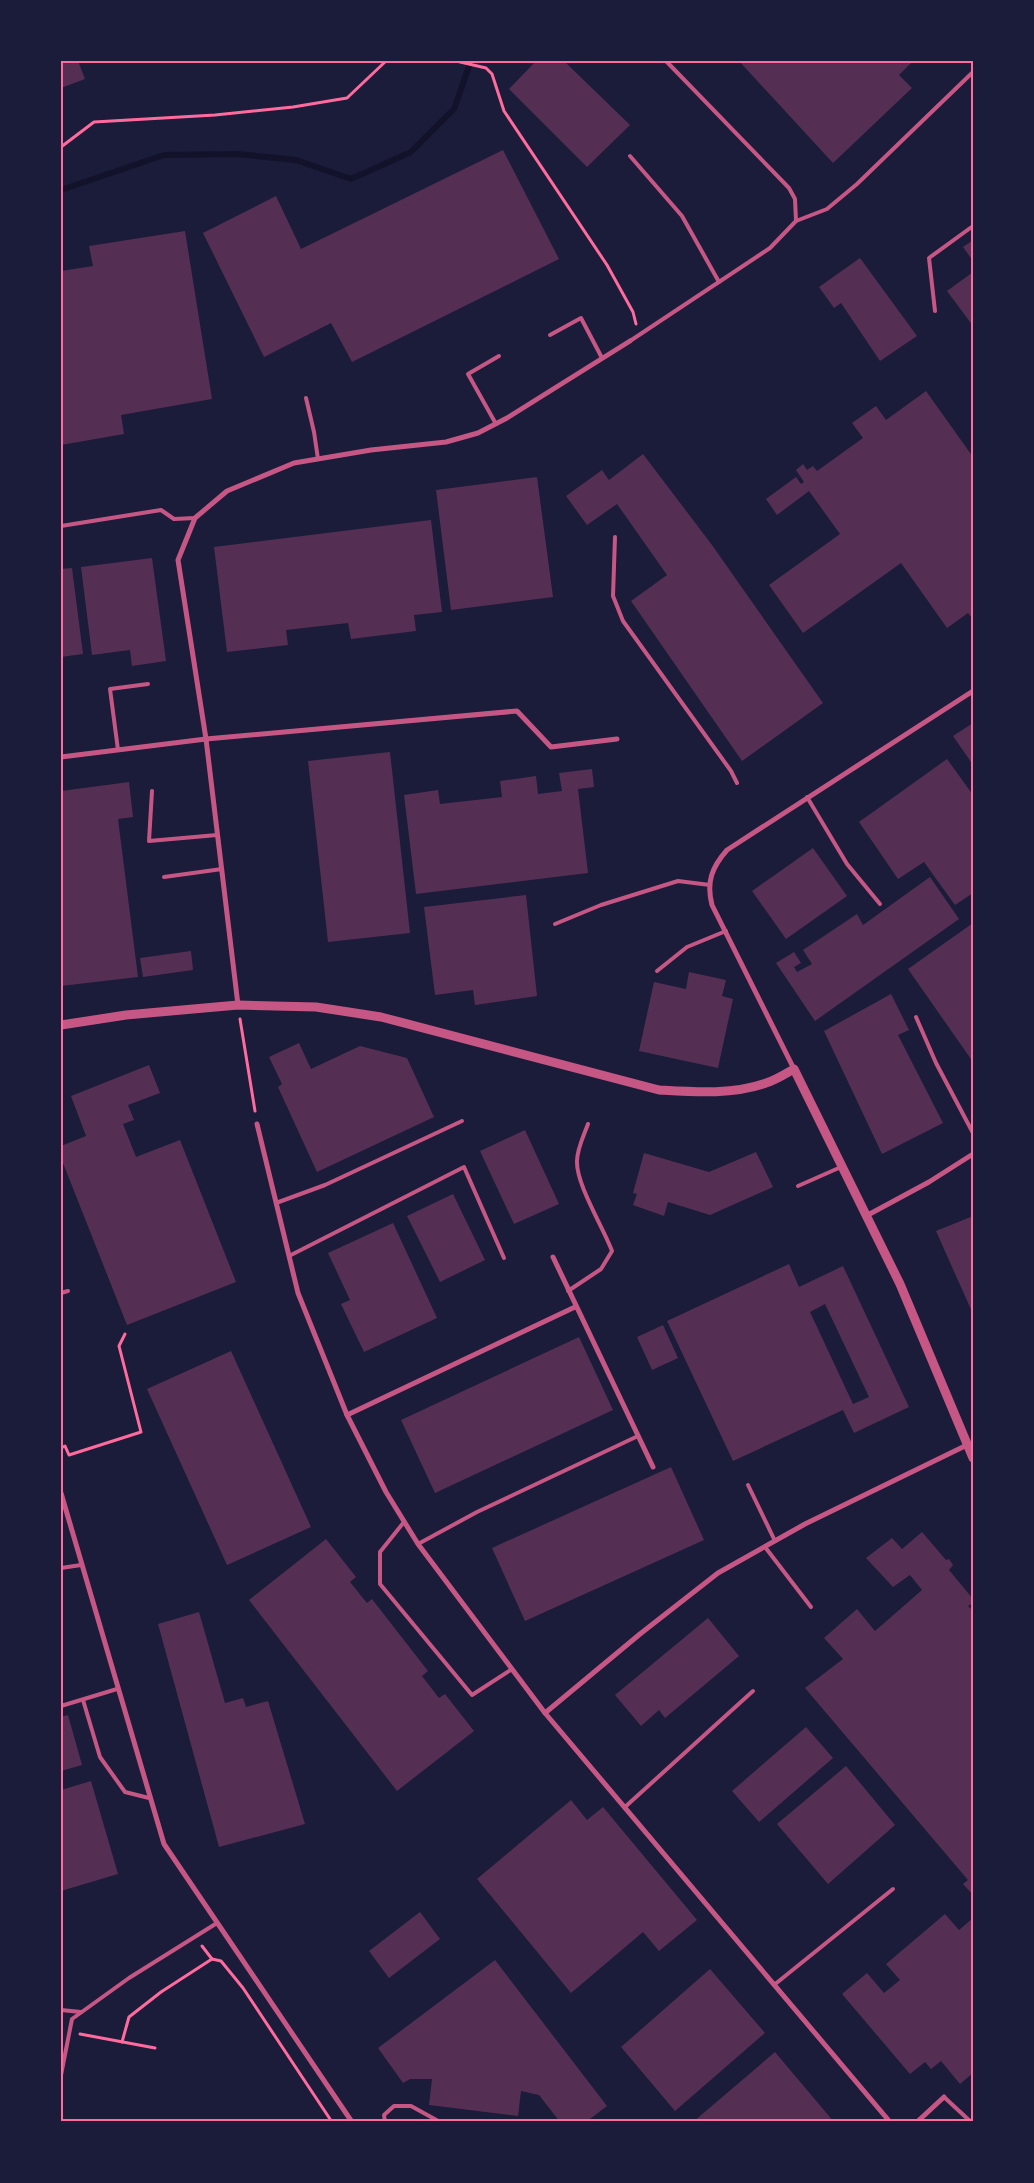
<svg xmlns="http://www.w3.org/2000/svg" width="1034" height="2183" viewBox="0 0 1034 2183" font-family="Cabin,sans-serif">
<rect width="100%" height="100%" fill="#1b1b3a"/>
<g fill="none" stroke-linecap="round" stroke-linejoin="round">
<path stroke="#12122b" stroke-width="6" d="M 61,190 L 164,155 L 238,154 L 296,160 L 351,179 L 411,152 L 454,109 L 471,61"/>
</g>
<g fill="#542f53" fill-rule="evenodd">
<path d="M 68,61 L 78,61 L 85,79 L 61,88 L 61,64 Z"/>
<path d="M 536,61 L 564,61 L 630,125 L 587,167 L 509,89 Z"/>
<path d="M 739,61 L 913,61 L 899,75 L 912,88 L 833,163 Z"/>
<path d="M 503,150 L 559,259 L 352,362 L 331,323 L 264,357 L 203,233 L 276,196 L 301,249 Z"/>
<path d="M 185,231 L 212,399 L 121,415 L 124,434 L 61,445 L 61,271 L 93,266 L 89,246 Z"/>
<path d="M 973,240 L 973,261 L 963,247 Z"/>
<path d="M 860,258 L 917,336 L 880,361 L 841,303 L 834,308 L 819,287 Z"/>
<path d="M 973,272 L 973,326 L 947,291 Z"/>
<path d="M 926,391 L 973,457 L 973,619 L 968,613 L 947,628 L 901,563 L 803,633 L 769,585 L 840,534 L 809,491 L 777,515 L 766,499 L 796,477 L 801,484 L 804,482 L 796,470 L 803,464 L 807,470 L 813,466 L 817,471 L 863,438 L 852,423 L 876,406 L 886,420 Z"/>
<path d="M 643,454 L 712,545 L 823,703 L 742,761 L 631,601 L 667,575 L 617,504 L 587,525 L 566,496 L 602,470 L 609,480 Z"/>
<path d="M 537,477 L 553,597 L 451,610 L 436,490 Z"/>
<path d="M 431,520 L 442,612 L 414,615 L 416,631 L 351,639 L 348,623 L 286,630 L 288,645 L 227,652 L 214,547 Z"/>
<path d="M 152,558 L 166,661 L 132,666 L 130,650 L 92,655 L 81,567 Z"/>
<path d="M 72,568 L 83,654 L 61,657 L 61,569 Z"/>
<path d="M 973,723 L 973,765 L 953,736 Z"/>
<path d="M 390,752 L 410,933 L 328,942 L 308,761 Z"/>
<path d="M 947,759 L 973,795 L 973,893 L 955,905 L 924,862 L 898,879 L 859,822 Z"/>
<path d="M 592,769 L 594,787 L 578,789 L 588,873 L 416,894 L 404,795 L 438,790 L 440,804 L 502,797 L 500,781 L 536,776 L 538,794 L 562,791 L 559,773 Z"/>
<path d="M 129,782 L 133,817 L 118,819 L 138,977 L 61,986 L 61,791 Z"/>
<path d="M 813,848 L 847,896 L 786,939 L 752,891 Z"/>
<path d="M 930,877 L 959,919 L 815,1021 L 776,963 L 794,952 L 801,963 L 794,967 L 797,972 L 812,964 L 803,950 L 857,914 L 863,925 Z"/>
<path d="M 526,895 L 537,996 L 475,1005 L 473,990 L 435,995 L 424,907 Z"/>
<path d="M 973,923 L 973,1062 L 908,969 Z"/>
<path d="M 191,951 L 193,970 L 143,977 L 140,958 Z"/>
<path d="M 689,972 L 726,980 L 722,996 L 733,999 L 718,1068 L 639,1051 L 654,982 L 686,989 Z"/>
<path d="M 891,994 L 909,1030 L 898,1035 L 943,1123 L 882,1154 L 824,1031 Z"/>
<path d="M 299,1043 L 311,1069 L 360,1046 L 407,1058 L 434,1117 L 317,1172 L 278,1087 L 282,1084 L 269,1057 Z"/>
<path d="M 149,1065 L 160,1093 L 128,1105 L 134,1120 L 123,1124 L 136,1157 L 180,1140 L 236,1282 L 127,1325 L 61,1158 L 61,1146 L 86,1136 L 71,1096 Z"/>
<path d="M 525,1130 L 559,1204 L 514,1224 L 480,1151 Z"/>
<path d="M 756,1152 L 773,1187 L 710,1215 L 668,1202 L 664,1216 L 633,1205 L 637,1194 L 633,1193 L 644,1153 L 709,1172 Z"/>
<path d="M 453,1194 L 485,1260 L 440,1282 L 407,1216 Z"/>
<path d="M 973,1216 L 973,1314 L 936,1231 Z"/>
<path d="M 393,1223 L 437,1318 L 364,1352 L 341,1304 L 350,1300 L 328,1253 Z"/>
<path d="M 789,1264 L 799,1287 L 843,1266 L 909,1407 L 854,1433 L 843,1410 L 733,1461 L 667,1321 ZM 825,1304 L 869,1397 L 853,1404 L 810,1312 Z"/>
<path d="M 663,1325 L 678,1358 L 652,1370 L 637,1337 Z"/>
<path d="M 579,1337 L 613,1410 L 435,1493 L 401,1420 Z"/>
<path d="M 231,1351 L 311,1527 L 227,1565 L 147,1389 Z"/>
<path d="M 671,1467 L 704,1540 L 525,1621 L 492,1548 Z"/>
<path d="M 922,1532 L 946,1560 L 949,1559 L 953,1565 L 949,1570 L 973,1599 L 973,1603 L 968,1606 L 973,1611 L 973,1895 L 963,1884 L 968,1880 L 805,1688 L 843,1659 L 824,1638 L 857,1609 L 875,1631 L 922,1590 L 910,1575 L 893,1587 L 866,1558 L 892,1538 L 902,1549 Z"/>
<path d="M 326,1539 L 356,1577 L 350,1582 L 367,1603 L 372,1599 L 428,1671 L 422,1676 L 439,1698 L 445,1694 L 474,1731 L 397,1791 L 249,1600 Z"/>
<path d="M 199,1612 L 225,1703 L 243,1698 L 246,1707 L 268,1701 L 305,1824 L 219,1847 L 158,1624 Z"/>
<path d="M 708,1618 L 739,1656 L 665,1718 L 659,1710 L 641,1726 L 615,1695 Z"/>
<path d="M 68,1715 L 82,1765 L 61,1771 L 61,1717 Z"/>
<path d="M 806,1727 L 833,1758 L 759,1822 L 732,1791 Z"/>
<path d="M 846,1766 L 895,1825 L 828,1884 L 777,1824 Z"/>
<path d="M 91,1781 L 118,1874 L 61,1891 L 61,1790 Z"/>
<path d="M 571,1800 L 587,1820 L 603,1807 L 697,1920 L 659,1951 L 643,1932 L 571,1993 L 477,1879 Z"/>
<path d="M 420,1912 L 440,1939 L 389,1978 L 369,1951 Z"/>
<path d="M 945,1914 L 959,1930 L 973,1918 L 973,2073 L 960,2084 L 941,2061 L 931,2069 L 925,2062 L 910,2074 L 842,1994 L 867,1973 L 884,1993 L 900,1980 L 886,1964 Z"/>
<path d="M 495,1960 L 607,2106 L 586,2122 L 560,2122 L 539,2095 L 521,2091 L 518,2116 L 429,2105 L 432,2079 L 410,2079 L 403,2083 L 378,2048 Z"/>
<path d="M 710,1969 L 765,2033 L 675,2111 L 621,2047 Z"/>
<path d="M 775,2052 L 834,2122 L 693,2122 Z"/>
</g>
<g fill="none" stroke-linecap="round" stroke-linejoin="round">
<g stroke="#ff6b9d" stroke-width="3">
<path d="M 456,61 L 486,68 L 492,74 L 504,111 L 607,265 L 633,312 L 636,324"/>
<path d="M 61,147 L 94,122 L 215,115 L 293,107 L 347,98 L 386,61"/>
<path d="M 240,1019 L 255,1111"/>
<path d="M 61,1448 L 65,1446 L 69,1455 L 141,1432 L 119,1346 L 125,1334"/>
<path d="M 202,1946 L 212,1959"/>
<path d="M 80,2034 L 155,2048"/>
<path d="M 122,2042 L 129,2017 L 161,1992 L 212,1959 L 221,1961 L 243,1988 L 332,2122"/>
</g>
<g stroke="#c65784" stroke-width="4">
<path d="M 666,61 L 789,188 L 795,199 L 796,221"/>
<path d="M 630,156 L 682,216 L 719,282"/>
<path d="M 935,311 L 929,258 L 973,226"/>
<path d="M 550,335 L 581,318 L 602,358"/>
<path d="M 630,341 L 770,248 L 796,221 L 827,209 L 857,184 L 973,72"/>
<path d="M 306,398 L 314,432 L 318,459"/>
<path d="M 496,424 L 468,374 L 499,356"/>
<path d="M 61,526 L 161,510 L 174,519 L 195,518"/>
<path d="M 615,537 L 613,596 L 623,621 L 731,771 L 737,783"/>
<path d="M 118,750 L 110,689 L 148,684"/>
<path d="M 152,791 L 149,841 L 217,835"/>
<path d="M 807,797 L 847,864 L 880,904"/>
<path d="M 164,877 L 222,869"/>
<path d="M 555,924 L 601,905 L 678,881 L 710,885"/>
<path d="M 657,971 L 687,947 L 726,931"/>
<path d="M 916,1017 L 936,1063 L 973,1133"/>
<path d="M 798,1186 L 841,1167"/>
<path d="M 276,1203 L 325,1185 L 462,1121"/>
<path d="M 289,1256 L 464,1167 L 504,1258"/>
<path d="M 568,1291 L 601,1269 L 612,1251 C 603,1227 576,1184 577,1161 C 577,1149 584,1135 588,1124"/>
<path d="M 61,1293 L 68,1291"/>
<path d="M 748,1485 L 775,1541"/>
<path d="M 404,1522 L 380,1552 L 380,1584 L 472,1695 L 512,1669"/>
<path d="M 418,1544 L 477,1512 L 638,1436"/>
<path d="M 765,1547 L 811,1607"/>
<path d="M 61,1568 L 81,1565"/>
<path d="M 83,1700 L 100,1757 L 125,1792 L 149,1798"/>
<path d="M 61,1706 L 117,1689"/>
<path d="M 625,1807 L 753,1691"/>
<path d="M 774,1985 L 893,1889"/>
<path d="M 61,2010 L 81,2012"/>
<path d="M 61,2075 L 72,2019 L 129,1978 L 217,1923"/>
<path d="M 944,2097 L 971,2122"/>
<path d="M 385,2122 L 384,2115 L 394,2106 L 411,2106 L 440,2122"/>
</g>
<g stroke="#c65784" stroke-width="5">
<path d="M 61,757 L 206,739 L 517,711 L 551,747 L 617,739"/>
<path d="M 238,1005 L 206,739 L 178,560 L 195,518 L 227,491 L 294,463 L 371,450 L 446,442 L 478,433 L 507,418 L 630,341"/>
<path d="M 794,1069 L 712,905 C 706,882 712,867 727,850 L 973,691"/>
<path d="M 257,1124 L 298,1293 L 347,1415 L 386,1492 L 418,1544 L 545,1713 L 890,2122"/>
<path d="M 866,1216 L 929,1182 L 973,1154"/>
<path d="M 553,1257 L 653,1467"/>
<path d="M 347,1415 L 575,1307"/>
<path d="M 61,1493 L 164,1844 L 352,2122"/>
<path d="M 545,1713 L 640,1634 L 718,1573 L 805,1524 L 967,1445"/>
<path d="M 917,2122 L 944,2097"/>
</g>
<path stroke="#c65784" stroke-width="9" d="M 61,1025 L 126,1015 L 238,1005 L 316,1007 L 381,1017 L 659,1090 C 694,1092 732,1095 766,1083 C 776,1080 785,1074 794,1069 L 900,1284 L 973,1458"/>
</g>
<rect width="1034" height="2183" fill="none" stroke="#1b1b3a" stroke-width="125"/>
<rect x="62" y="62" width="910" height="2058" fill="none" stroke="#ff6b9d" stroke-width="2"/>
</svg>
